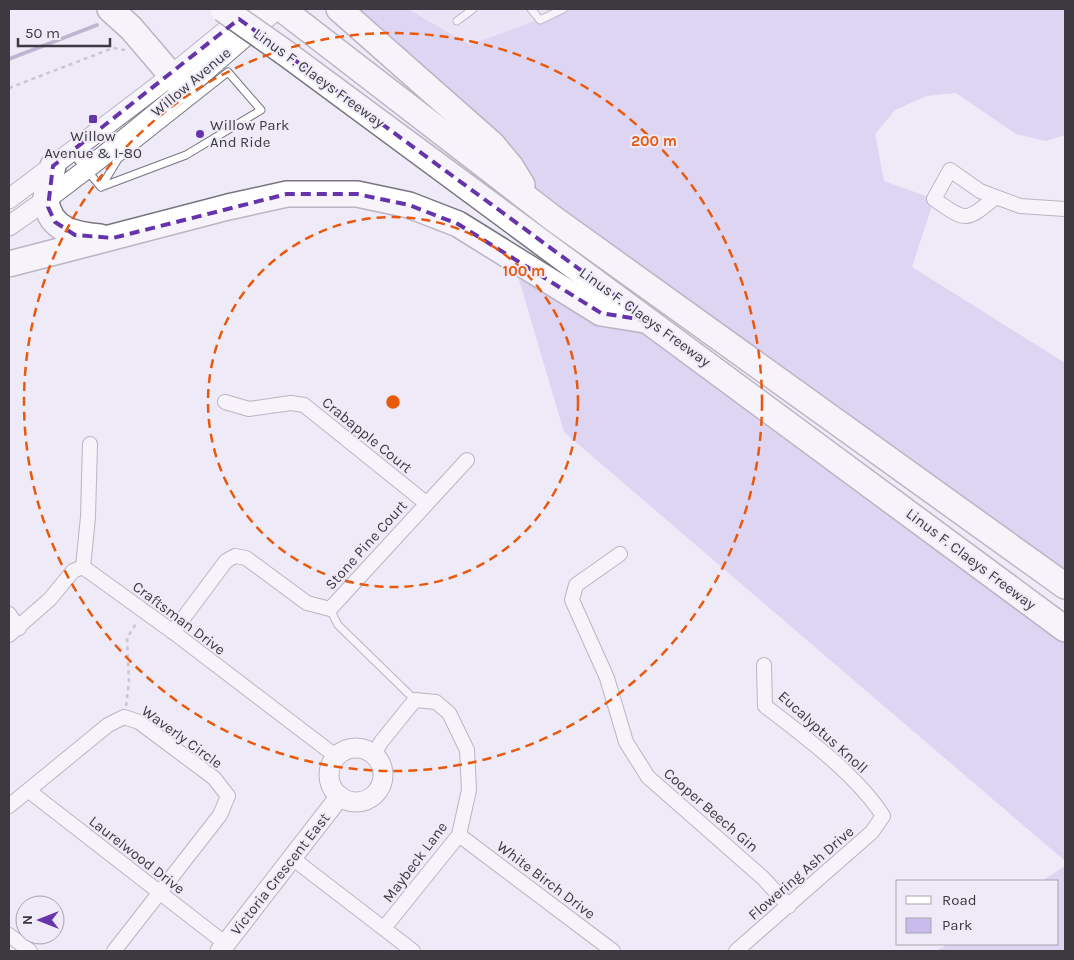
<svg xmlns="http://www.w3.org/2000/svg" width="1074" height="960" viewBox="0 0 1074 960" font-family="Karla,sans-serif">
<rect width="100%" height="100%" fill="#eeeaf8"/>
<path fill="#e4def4" d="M 408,9 L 566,9 L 470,45 Z"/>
<g fill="#c9bcec">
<path d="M 339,9 L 408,9 L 470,45 L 566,9 L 1065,9 L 1065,135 L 1046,141 L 1016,134 L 956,93 L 926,96 L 895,110 L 875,134 L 884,181 L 934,199 L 912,267 L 1065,363 L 1065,586 L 554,219 Z"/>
<path d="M 510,249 L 653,320 L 1065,630 L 1065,861 L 564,432 Z"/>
<path d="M 1065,866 L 1065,951 L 936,951 L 948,944 L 1058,944 L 1058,881 L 1042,881 Z"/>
</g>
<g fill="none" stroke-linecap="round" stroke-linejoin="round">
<path stroke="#8478a1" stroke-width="4" d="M 9,59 L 97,25"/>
<g stroke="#787581" stroke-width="9">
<g id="lane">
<path d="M 531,9 L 540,20 L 563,9"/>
<path d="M 457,21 L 473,9"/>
<path d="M 228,72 L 261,110 L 186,155 L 101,187 L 118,159 Z"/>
<path d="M 72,153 L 101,187"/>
<path d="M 330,609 L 338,625 L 415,700"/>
</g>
</g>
<g stroke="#787581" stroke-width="16">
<g id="street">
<path d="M 996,197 C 965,222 967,222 934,199 L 950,170 L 980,191 L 1020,206 L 1065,209"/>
<path d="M 225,402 L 249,409 L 291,403 L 304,405 L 426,503"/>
<path d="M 620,554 L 576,585 L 572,600 L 607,678 L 626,742 L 648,777 L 763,878 L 789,906"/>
<path d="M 83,567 L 88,517 L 90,444"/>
<path d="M 9,614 L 19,628"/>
<path d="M 173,632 L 226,561 L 235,556 L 246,558 L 307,603 L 330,609 L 467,460"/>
<path d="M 9,635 L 50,599 L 73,571 L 83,567 L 173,632 L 337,757"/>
<path d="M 374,755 L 381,742 L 415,700 L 436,702 L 449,713 L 467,750 L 469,790 L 459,835 L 384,928"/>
<path d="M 29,791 L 226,944"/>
<path d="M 9,806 L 108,725 L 124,717 L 139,722 L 214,778 L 228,796 L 220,815 L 114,951"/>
<path d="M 459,835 L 613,951"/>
<path d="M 292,858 L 413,951"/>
<path d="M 9,935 L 30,951"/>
<path d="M 736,951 L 872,832 L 883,816 C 857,775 804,736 765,706 L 764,665"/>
</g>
</g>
<g stroke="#787581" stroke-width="21">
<g id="secondary">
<path d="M 9,199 L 158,86 L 252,9"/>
<path d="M 9,226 C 103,161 190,85 277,9"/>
<circle cx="356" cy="775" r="27"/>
<path d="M 220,951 L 340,796"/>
</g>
</g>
<g stroke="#787581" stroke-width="28">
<g id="highway">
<path d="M 110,9 L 131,28 L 184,90"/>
<path d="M 282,9 L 554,219 L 1065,586"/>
<path d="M 339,9 L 492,144 L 511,167 L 522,185"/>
<path d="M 284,52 L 1065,629"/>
<path d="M 53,166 C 51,177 45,191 46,201 C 50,231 77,235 100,237"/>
<path d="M 9,264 L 228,207 L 287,194 L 357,194 L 409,205 L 458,224 L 601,313 L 645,320"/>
</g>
</g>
<g stroke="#9c99a3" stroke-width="2.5" stroke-dasharray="4 4" stroke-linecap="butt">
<path d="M 9,88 L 113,48 L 125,50"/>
<path d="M 126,706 L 129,682 L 127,638 L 137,622"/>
</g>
<use href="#lane" stroke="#fff" stroke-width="7"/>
<use href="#street" stroke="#fff" stroke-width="14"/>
<use href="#secondary" stroke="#fff" stroke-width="19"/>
<use href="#highway" stroke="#fff" stroke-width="25"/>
<g stroke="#787581" stroke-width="28" stroke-linecap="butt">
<path id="highway-bridge" d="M 223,9 L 284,52"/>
</g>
<use href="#highway-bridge" stroke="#fff" stroke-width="25"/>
</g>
<path d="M0 0H1074V960H0ZM 239,19 L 650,321 L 601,313 L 458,224 L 409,205 L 357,194 L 287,194 L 113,238 L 75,235 L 55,222 L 48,207 L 53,166 Z" fill="#eeeaf8" fill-opacity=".55" fill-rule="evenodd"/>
<path fill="none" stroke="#6534ab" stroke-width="4" stroke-dasharray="10 6" stroke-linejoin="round" d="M 239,19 L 650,321 L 601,313 L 458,224 L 409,205 L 357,194 L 287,194 L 113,238 L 75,235 L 55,222 L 48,207 L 53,166 Z"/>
<g fill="none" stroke="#e8590c" stroke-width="2.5" stroke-dasharray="9 6">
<circle cx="393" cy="402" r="185"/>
<circle cx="393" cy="402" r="369"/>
</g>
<g fill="#6534ab" stroke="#eeeaf8" stroke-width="2">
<rect x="88" y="114" width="10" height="10" rx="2.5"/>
<circle cx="200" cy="134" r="5"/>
</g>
<g text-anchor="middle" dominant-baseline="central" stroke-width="4" stroke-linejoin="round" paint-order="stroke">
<g font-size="15" fill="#3c3a40" stroke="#eeeaf8">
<text transform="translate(319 78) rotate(36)">Linus F. Claeys Freeway</text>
<text transform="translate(191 82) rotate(-40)">Willow Avenue</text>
<text transform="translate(645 317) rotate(36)">Linus F. Claeys Freeway</text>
<text transform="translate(367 435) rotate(39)">Crabapple Court</text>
<text transform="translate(366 545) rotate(-48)">Stone Pine Court</text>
<text transform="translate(971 559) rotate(37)">Linus F. Claeys Freeway</text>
<text transform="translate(179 618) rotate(37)">Craftsman Drive</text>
<text transform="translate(823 732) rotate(42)">Eucalyptus Knoll</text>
<text transform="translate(182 737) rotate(36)">Waverly Circle</text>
<text transform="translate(711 810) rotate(41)">Cooper Beech Gin</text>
<text transform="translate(137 855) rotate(38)">Laurelwood Drive</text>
<text transform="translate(415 862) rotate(-53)">Maybeck Lane</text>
<text transform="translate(801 873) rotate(-41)">Flowering Ash Drive</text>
<text transform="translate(280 874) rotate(-52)">Victoria Crescent East</text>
<text transform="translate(546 880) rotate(37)">White Birch Drive</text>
</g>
<g font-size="15" fill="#3c3a40" stroke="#eeeaf8" text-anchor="start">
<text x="210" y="125">Willow Park<tspan x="210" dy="17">And Ride</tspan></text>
<text x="93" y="136" text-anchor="middle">Willow<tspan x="93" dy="17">Avenue &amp; I-80</tspan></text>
</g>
</g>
<circle cx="393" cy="402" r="8" fill="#e8590c" stroke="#eeeaf8" stroke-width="2.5"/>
<g font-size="15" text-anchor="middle" font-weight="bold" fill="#e8590c" stroke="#eeeaf8" stroke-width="4" stroke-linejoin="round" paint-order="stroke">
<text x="654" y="146">200 m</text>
<text x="524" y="276">100 m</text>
</g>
<rect width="1074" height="960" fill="none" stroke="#3c3a40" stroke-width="20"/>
<rect x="896" y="880" width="162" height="65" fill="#eeeaf8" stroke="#a7a4ae"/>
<rect x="906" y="896" width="25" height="8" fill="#ffffff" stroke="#a7a4ae"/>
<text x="942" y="905" font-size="15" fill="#3c3a40">Road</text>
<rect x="906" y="918" width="25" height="15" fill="#c9bcec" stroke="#a7a4ae"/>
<text x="942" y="930" font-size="15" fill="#3c3a40">Park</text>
<g transform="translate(40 920) rotate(270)"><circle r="24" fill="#eeeaf8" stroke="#a7a4ae"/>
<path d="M0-4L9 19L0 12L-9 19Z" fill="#6534ab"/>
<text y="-8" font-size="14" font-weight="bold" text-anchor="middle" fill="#3c3a40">N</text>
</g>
<path d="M18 38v8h92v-8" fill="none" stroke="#3c3a40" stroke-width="2.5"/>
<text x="25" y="38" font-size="15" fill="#3c3a40" stroke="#eeeaf8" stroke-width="4" paint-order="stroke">50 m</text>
</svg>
